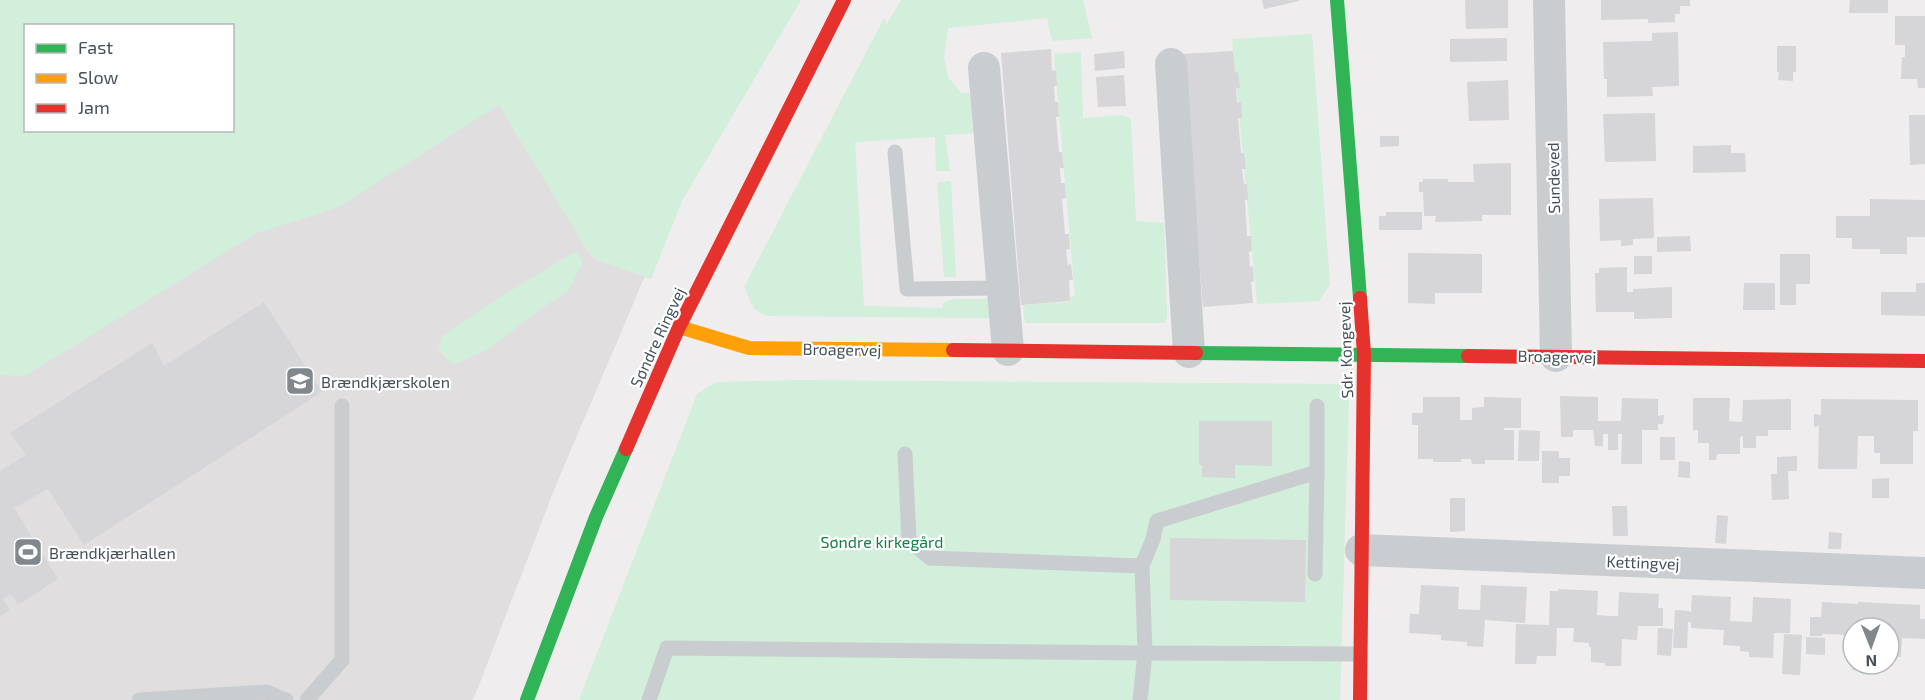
<svg xmlns="http://www.w3.org/2000/svg" width="1925" height="700" viewBox="0 0 1925 700" font-family="'Exo 2',sans-serif">
<rect width="100%" height="100%" fill="#efeded"/>
<path fill="#e0dedf" fill-rule="evenodd" d="M 0,0 L 435,0 L 591,256 L 602,262 L 645,276 L 556,485 L 476,693 L 472,700 L 0,700 ZM 26,26 L 232,26 L 232,130 L 26,130 Z"/>
<g fill="#d1efda" fill-rule="evenodd">
<path d="M 0,0 L 801,0 L 682,201 L 651,279 L 602,262 L 591,256 L 499,105 L 337,208 L 257,233 L 25,376 L 0,375 ZM 26,26 L 232,26 L 232,130 L 26,130 Z"/>
<path d="M 901,0 L 1083,0 L 1092,38 L 1052,41 L 1047,18 L 948,28 L 944,57 L 948,77 L 961,93 L 970,93 L 973,133 L 945,135 L 950,171 L 936,171 L 935,137 L 855,142 L 864,306 L 942,308 L 944,302 L 956,299 L 989,299 L 989,318 L 767,316 L 754,309 L 744,287 L 884,18 L 887,24 Z"/>
<path d="M 1312,34 L 1330,285 L 1319,301 L 1257,304 L 1232,39 Z"/>
<path d="M 1081,52 L 1083,118 L 1123,115 L 1131,119 L 1136,221 L 1164,223 L 1167,316 L 1165,323 L 1025,323 L 1023,305 L 1070,302 L 1070,297 L 1075,296 L 1054,54 Z"/>
<path d="M 951,181 L 956,277 L 944,277 L 937,182 Z"/>
<path d="M 576,251 L 583,263 L 567,292 L 539,310 L 489,349 L 454,365 L 438,350 L 442,336 L 489,304 Z"/>
<path d="M 797,380 L 1338,384 L 1349,396 L 1340,700 L 579,700 L 697,394 L 717,382 Z"/>
</g>
<g fill="#d6d5d7">
<path d="M 1262,0 L 1299,0 L 1299,1 L 1264,9 Z"/>
<path d="M 1465,0 L 1508,0 L 1508,28 L 1466,29 Z"/>
<path d="M 1601,0 L 1690,0 L 1690,6 L 1680,6 L 1680,14 L 1675,14 L 1675,22 L 1648,23 L 1648,19 L 1601,20 Z"/>
<path d="M 1850,0 L 1888,0 L 1888,13 L 1849,13 Z"/>
<path d="M 1895,16 L 1925,16 L 1925,88 L 1918,88 L 1917,79 L 1901,79 L 1902,57 L 1905,57 L 1905,45 L 1895,45 Z"/>
<path d="M 1678,32 L 1679,86 L 1652,87 L 1653,96 L 1607,97 L 1607,79 L 1604,79 L 1603,42 L 1652,41 L 1652,33 Z"/>
<path d="M 1507,38 L 1507,61 L 1450,62 L 1450,39 Z"/>
<path d="M 1777,46 L 1796,46 L 1796,72 L 1793,72 L 1793,81 L 1778,80 L 1779,72 L 1777,72 Z"/>
<path d="M 1051,49 L 1052,71 L 1056,70 L 1057,86 L 1054,86 L 1055,102 L 1058,102 L 1059,117 L 1056,117 L 1059,152 L 1062,152 L 1064,168 L 1060,168 L 1061,183 L 1065,183 L 1066,198 L 1062,199 L 1065,234 L 1069,234 L 1070,249 L 1066,250 L 1068,265 L 1071,264 L 1073,280 L 1069,280 L 1070,301 L 1021,305 L 1001,53 Z"/>
<path d="M 1124,51 L 1125,68 L 1095,71 L 1094,54 Z"/>
<path d="M 1233,51 L 1235,72 L 1238,72 L 1240,88 L 1236,88 L 1237,103 L 1241,102 L 1242,118 L 1238,118 L 1241,153 L 1244,153 L 1246,169 L 1242,169 L 1244,184 L 1247,184 L 1248,200 L 1245,200 L 1247,236 L 1251,236 L 1252,251 L 1249,252 L 1250,267 L 1253,266 L 1254,281 L 1251,282 L 1253,303 L 1203,307 L 1183,54 Z"/>
<path d="M 1124,75 L 1126,106 L 1098,107 L 1096,77 Z"/>
<path d="M 1508,80 L 1509,120 L 1469,121 L 1467,82 Z"/>
<path d="M 1655,113 L 1656,161 L 1605,162 L 1603,114 Z"/>
<path d="M 1909,115 L 1925,115 L 1925,164 L 1910,165 Z"/>
<path d="M 1380,136 L 1399,136 L 1399,146 L 1380,147 Z"/>
<path d="M 1731,145 L 1731,153 L 1745,153 L 1746,172 L 1693,173 L 1693,146 Z"/>
<path d="M 1511,163 L 1511,215 L 1482,215 L 1482,221 L 1435,222 L 1436,216 L 1424,216 L 1423,192 L 1419,192 L 1419,182 L 1423,182 L 1423,179 L 1448,179 L 1448,182 L 1474,182 L 1473,164 Z"/>
<path d="M 1653,198 L 1654,238 L 1633,239 L 1633,245 L 1621,246 L 1621,240 L 1600,241 L 1599,199 Z"/>
<path d="M 1870,199 L 1925,200 L 1925,237 L 1907,237 L 1907,254 L 1880,254 L 1880,249 L 1852,249 L 1852,238 L 1836,238 L 1836,216 L 1870,216 Z"/>
<path d="M 1386,212 L 1422,212 L 1422,230 L 1379,230 L 1379,216 L 1386,216 Z"/>
<path d="M 1690,236 L 1691,251 L 1657,252 L 1657,237 Z"/>
<path d="M 1408,253 L 1482,254 L 1482,293 L 1435,293 L 1435,304 L 1408,303 Z"/>
<path d="M 1780,254 L 1810,254 L 1810,284 L 1796,284 L 1796,305 L 1780,305 Z"/>
<rect x="1634" y="256" width="18" height="18"/>
<path d="M 1627,267 L 1627,292 L 1633,292 L 1633,289 L 1672,287 L 1672,318 L 1634,319 L 1634,312 L 1596,312 L 1595,273 L 1599,273 L 1599,268 Z"/>
<path d="M 1744,283 L 1775,283 L 1775,310 L 1743,310 Z"/>
<path d="M 1916,283 L 1925,283 L 1925,316 L 1881,315 L 1881,292 L 1916,292 Z"/>
<path d="M 264,302 L 322,392 L 84,545 L 48,489 L 14,508 L 58,579 L 18,605 L 11,594 L 3,599 L 10,610 L 0,616 L 0,471 L 26,455 L 10,433 L 152,343 L 164,366 Z"/>
<path d="M 1560,396 L 1598,397 L 1598,421 L 1621,421 L 1622,398 L 1658,399 L 1658,416 L 1664,415 L 1663,424 L 1658,424 L 1658,430 L 1642,430 L 1642,464 L 1621,464 L 1622,434 L 1618,434 L 1618,450 L 1608,450 L 1608,434 L 1603,434 L 1603,446 L 1595,446 L 1593,430 L 1573,430 L 1573,437 L 1561,437 Z"/>
<path d="M 1423,397 L 1460,397 L 1460,420 L 1472,420 L 1472,408 L 1484,407 L 1484,397 L 1521,398 L 1521,428 L 1504,428 L 1504,430 L 1514,430 L 1514,460 L 1485,460 L 1485,464 L 1472,464 L 1471,459 L 1461,459 L 1461,462 L 1433,462 L 1433,459 L 1418,459 L 1418,425 L 1412,425 L 1412,413 L 1423,413 Z"/>
<path d="M 1693,398 L 1730,398 L 1729,421 L 1742,422 L 1743,400 L 1791,399 L 1791,430 L 1768,430 L 1768,436 L 1756,436 L 1756,448 L 1743,448 L 1743,436 L 1740,437 L 1740,454 L 1717,454 L 1716,460 L 1709,460 L 1709,443 L 1698,443 L 1698,430 L 1693,430 Z"/>
<path d="M 1821,399 L 1918,400 L 1918,431 L 1913,431 L 1913,464 L 1880,464 L 1880,453 L 1874,453 L 1874,436 L 1858,436 L 1857,469 L 1818,469 L 1819,426 L 1814,427 L 1814,414 L 1821,415 Z"/>
<path d="M 1199,421 L 1272,421 L 1272,466 L 1235,465 L 1235,478 L 1202,477 L 1202,465 L 1199,465 Z"/>
<path d="M 1519,430 L 1540,431 L 1539,461 L 1518,461 Z"/>
<rect x="1660" y="437" width="15" height="23"/>
<path d="M 1542,451 L 1559,451 L 1559,458 L 1570,458 L 1570,476 L 1559,476 L 1559,483 L 1542,483 Z"/>
<path d="M 1797,456 L 1797,471 L 1788,471 L 1789,499 L 1772,500 L 1771,474 L 1777,474 L 1777,457 Z"/>
<path d="M 1679,461 L 1690,462 L 1690,478 L 1678,477 Z"/>
<path d="M 1889,478 L 1889,498 L 1872,498 L 1872,479 Z"/>
<path d="M 1450,498 L 1465,498 L 1465,531 L 1450,532 Z"/>
<path d="M 1612,506 L 1627,506 L 1628,536 L 1613,536 Z"/>
<path d="M 1717,515 L 1728,516 L 1726,544 L 1715,543 Z"/>
<path d="M 1829,532 L 1842,533 L 1841,549 L 1828,549 Z"/>
<path d="M 1170,538 L 1306,540 L 1305,602 L 1170,600 Z"/>
<path d="M 1421,585 L 1459,587 L 1458,609 L 1480,610 L 1481,585 L 1527,587 L 1525,623 L 1485,620 L 1483,647 L 1467,646 L 1467,642 L 1441,640 L 1441,635 L 1409,633 L 1410,614 L 1419,614 Z"/>
<path d="M 1558,589 L 1598,591 L 1597,615 L 1608,616 L 1618,616 L 1619,592 L 1659,594 L 1658,608 L 1663,608 L 1663,626 L 1638,626 L 1637,640 L 1622,639 L 1621,666 L 1605,666 L 1605,663 L 1591,662 L 1591,647 L 1589,647 L 1589,643 L 1573,642 L 1574,628 L 1557,628 L 1556,656 L 1537,656 L 1536,664 L 1515,664 L 1516,624 L 1549,625 L 1550,591 L 1558,591 Z"/>
<path d="M 1692,595 L 1731,597 L 1730,621 L 1752,622 L 1753,597 L 1791,599 L 1790,633 L 1774,633 L 1773,658 L 1749,657 L 1749,652 L 1740,651 L 1740,646 L 1723,645 L 1724,630 L 1691,628 L 1691,622 L 1688,622 L 1687,648 L 1673,648 L 1675,610 L 1689,611 L 1691,613 Z"/>
<path d="M 1822,602 L 1858,604 L 1858,602 L 1920,605 L 1920,619 L 1925,619 L 1925,639 L 1902,638 L 1901,657 L 1889,656 L 1889,628 L 1853,628 L 1853,635 L 1822,634 L 1822,636 L 1810,636 L 1810,617 L 1821,617 Z"/>
<path d="M 1658,628 L 1673,629 L 1671,656 L 1657,655 Z"/>
<path d="M 1784,634 L 1802,635 L 1800,675 L 1782,674 Z"/>
<path d="M 1806,637 L 1825,638 L 1825,655 L 1806,654 Z"/>
<path d="M 1853,664 L 1868,664 L 1868,671 L 1852,670 Z"/>
</g>
<g fill="none" stroke-linecap="round" stroke-linejoin="round">
<g stroke="#cacdcf" stroke-width="15">
<path d="M 895,152 L 907,289 L 1003,288"/>
<path d="M 905,454 L 909,540 L 930,558 L 1142,566"/>
<path d="M 1315,574 L 1317,472"/>
<path d="M 139,700 L 266,692 L 286,700"/>
<path d="M 307,700 L 342,660 L 342,406"/>
<path d="M 649,700 L 667,648 L 1145,653 L 1360,654"/>
<path d="M 1140,700 L 1145,653 L 1142,566 L 1153,539 L 1157,521 L 1317,472 L 1317,406"/>
</g>
<g stroke="#cacdcf" stroke-width="32">
<path d="M 1549,0 L 1556,356"/>
<path d="M 1171,64 L 1189,352"/>
<path d="M 984,68 L 1008,350"/>
<path d="M 1361,550 L 1925,573"/>
</g>
<g stroke="#30b455" stroke-width="14">
<path d="M 1337,0 L 1360,298"/>
<path d="M 1196,353 L 1468,356"/>
<path d="M 527,700 L 596,517 L 626,449"/>
</g>
<path stroke="#ff9f0a" stroke-width="14" d="M 679,327 L 749,348 L 953,350"/>
<g stroke="#e5322d" stroke-width="14">
<path d="M 1360,298 L 1364,354 L 1360,700"/>
<path d="M 953,350 L 1196,353"/>
<path d="M 1468,356 L 1925,361"/>
<path d="M 626,449 L 679,327 L 844,0"/>
</g>
</g>
<defs>
<g id="school-square" transform="scale(1.5)"><rect x="-9" y="-9" width="18" height="18" rx="4" fill="#80888e" stroke="#fff"/><path d="M0-5L7-2L0 1L-7-2ZM-4 1L0 2.5L4 1V4Q0 6-4 4Z" fill="#fff"/></g>
<g id="stadium-square" transform="scale(1.5)"><rect x="-9" y="-9" width="18" height="18" rx="4" fill="#80888e" stroke="#fff"/><path d="M0-5a6.5 5 0 1 0 0 10a6.5 5 0 1 0 0-10ZM-3.5-1.8h7v3.6h-7Z" fill="#fff"/></g>
</defs>
<g fill-rule="evenodd">
<use href="#school-square" x="300" y="381"/>
<use href="#stadium-square" x="28" y="552"/>
</g>
<g text-anchor="middle" dominant-baseline="central" stroke-width="4.5" stroke-linejoin="round" paint-order="stroke">
<g font-size="16" fill="#44515b" stroke="#fff">
<text transform="translate(1553 178) rotate(-91)">Sundeved</text>
<text transform="translate(657 337) rotate(-65)">Søndre Ringvej</text>
<text transform="translate(842 349) rotate(1)">Broagervej</text>
<text transform="translate(1345 350) rotate(-92)">Sdr. Kongevej</text>
<text transform="translate(1557 356) rotate(1)">Broagervej</text>
<text transform="translate(1643 562) rotate(2)">Kettingvej</text>
</g>
<g font-size="16" fill="#44515b" stroke="#fff" text-anchor="start">
<text x="321" y="381">Brændkjærskolen</text>
<text x="49" y="552">Brændkjærhallen</text>
</g>
<g font-size="16" fill="#137e43" stroke="#fff">
<text x="882" y="541">Søndre kirkegård</text>
</g>
</g>
<rect x="24" y="24" width="210" height="108" fill="#ffffff" stroke="#b4b9bd" stroke-width="1.5"/>
<rect x="36" y="44" width="30" height="9" fill="#30b455" stroke="#b4b9bd" stroke-width="1.5"/>
<text x="78" y="54" font-size="18" fill="#44515b">Fast</text>
<rect x="36" y="74" width="30" height="9" fill="#ff9f0a" stroke="#b4b9bd" stroke-width="1.5"/>
<text x="78" y="84" font-size="18" fill="#44515b">Slow</text>
<rect x="36" y="104" width="30" height="9" fill="#e5322d" stroke="#b4b9bd" stroke-width="1.5"/>
<text x="78" y="114" font-size="18" fill="#44515b">Jam</text>
<g transform="translate(1871 646) rotate(179)"><circle r="28" fill="#ffffff" stroke="#b4b9bd" stroke-width="1.5"/>
<path d="M0-4.5L10 22L0 15L-10 22Z" fill="#80888e"/>
<text y="-9" font-size="16" font-weight="bold" text-anchor="middle" fill="#44515b">N</text>
</g>
</svg>
